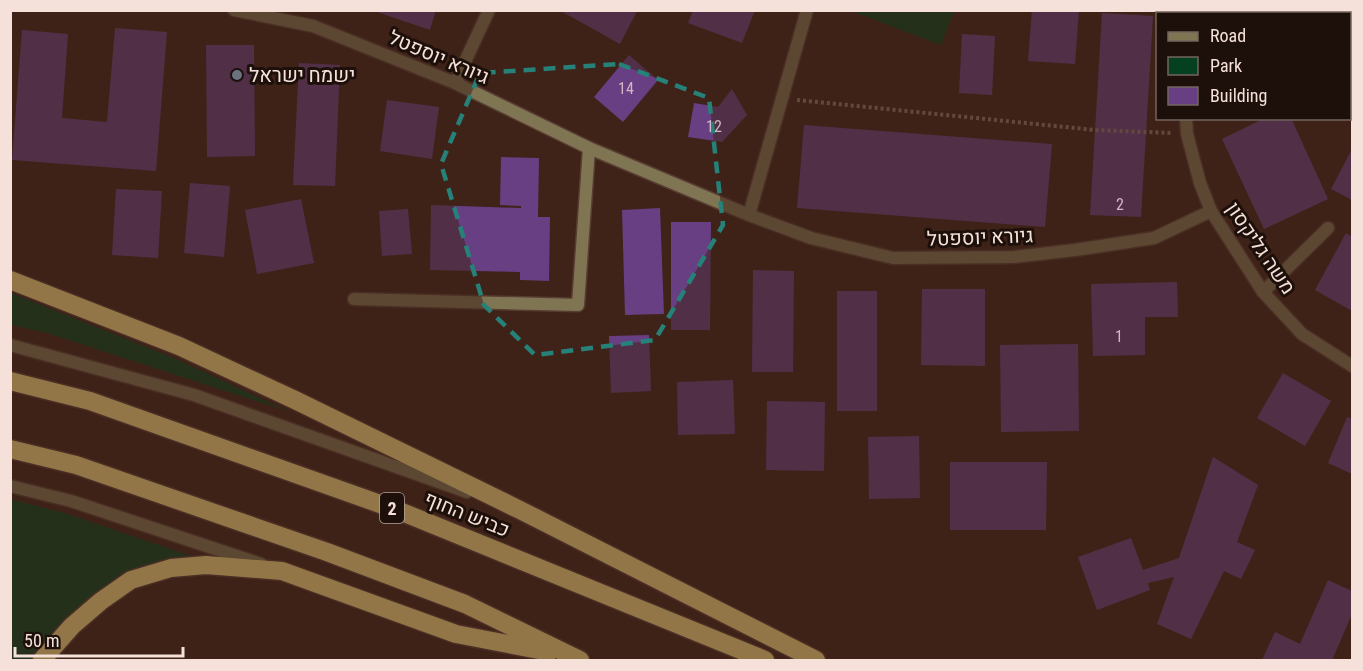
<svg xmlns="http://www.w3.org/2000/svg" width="1363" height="671" viewBox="0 0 1363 671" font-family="'Roboto Condensed',Heebo,sans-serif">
<rect width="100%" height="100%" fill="#3f2218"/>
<g fill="#054021">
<path d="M 851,11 L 851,10 L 954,11 L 941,45 Z"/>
<path d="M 11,293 L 174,358 L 290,412 L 47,333 L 11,325 Z"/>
<path d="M 10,499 L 68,514 L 194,557 L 170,561 L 34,660 L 11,660 Z"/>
</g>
<g fill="#673f82">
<path d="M 371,10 L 436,10 L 430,30 Z"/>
<path d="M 559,10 L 636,10 L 637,11 L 620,44 Z"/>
<path d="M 693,10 L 755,10 L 742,43 L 688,23 Z"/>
<path d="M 1032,10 L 1079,10 L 1075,64 L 1028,61 Z"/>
<path d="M 1258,10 L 1336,10 L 1331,14 L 1260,14 Z"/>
<path d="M 1102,13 L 1153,16 L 1141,217 L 1090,215 Z"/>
<path d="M 1352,21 L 1352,63 L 1350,58 L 1350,23 Z"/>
<path d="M 115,28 L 167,32 L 156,171 L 12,160 L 22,30 L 68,34 L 62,118 L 107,122 Z"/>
<path d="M 962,34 L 995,36 L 992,95 L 959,93 Z"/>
<path d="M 206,45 L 254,45 L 255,156 L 207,157 Z"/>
<path d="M 629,55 L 658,80 L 623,122 L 594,97 Z"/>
<path d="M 299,63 L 340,65 L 335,186 L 293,185 Z"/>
<path d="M 732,89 L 747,115 L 722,142 L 688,137 L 694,103 L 718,107 Z"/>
<path d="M 387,100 L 439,107 L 432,159 L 380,151 Z"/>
<path d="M 1265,118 L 1291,118 L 1328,199 L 1264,229 L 1222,139 Z"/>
<path d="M 804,125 L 1052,144 L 1045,227 L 797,208 Z"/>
<path d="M 1352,149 L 1352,200 L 1331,189 Z"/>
<path d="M 501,157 L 539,158 L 538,217 L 550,217 L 549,281 L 520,280 L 520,272 L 430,270 L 431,205 L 521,208 L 521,206 L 500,205 Z"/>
<path d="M 190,183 L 230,186 L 224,257 L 184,253 Z"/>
<path d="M 116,189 L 162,191 L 158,258 L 112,255 Z"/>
<path d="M 301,199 L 314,263 L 257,274 L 245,210 Z"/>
<path d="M 660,208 L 664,314 L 625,315 L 622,210 Z"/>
<path d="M 408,209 L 412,254 L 382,256 L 379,211 Z"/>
<path d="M 671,222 L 711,222 L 710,330 L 671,330 Z"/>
<path d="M 1346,233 L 1352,237 L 1352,311 L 1315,290 Z"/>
<path d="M 753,270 L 794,271 L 793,372 L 752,372 Z"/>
<path d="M 1177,282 L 1178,317 L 1145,317 L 1145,355 L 1093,356 L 1091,284 Z"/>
<path d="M 922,289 L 985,289 L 985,366 L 921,365 Z"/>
<rect x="837" y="291" width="40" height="120"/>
<path d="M 649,335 L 651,391 L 611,393 L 609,336 Z"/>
<path d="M 1078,344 L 1079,431 L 1001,432 L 1000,345 Z"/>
<path d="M 1283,373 L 1331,401 L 1305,446 L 1257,418 Z"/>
<path d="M 733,380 L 735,434 L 678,435 L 677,382 Z"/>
<path d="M 767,401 L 825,402 L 824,471 L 766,470 Z"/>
<path d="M 1347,417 L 1352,419 L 1352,474 L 1328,463 Z"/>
<path d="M 919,436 L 920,498 L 869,499 L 868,437 Z"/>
<path d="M 1213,457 L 1258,485 L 1237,542 L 1255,550 L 1241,579 L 1224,571 L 1191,639 L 1157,624 L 1174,577 L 1148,583 L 1150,590 L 1097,610 L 1078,557 L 1131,538 L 1143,570 L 1179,558 Z"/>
<path d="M 950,462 L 1047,462 L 1046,530 L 950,530 Z"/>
<path d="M 1328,580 L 1352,591 L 1352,614 L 1333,658 L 1338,660 L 1262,660 L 1275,632 L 1300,644 Z"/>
</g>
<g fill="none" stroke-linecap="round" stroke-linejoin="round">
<g stroke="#583d33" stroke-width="15">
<g id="service">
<path d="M 1263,292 L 1328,228"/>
<path d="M 10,345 L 194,395 L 467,492"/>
<path d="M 10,486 L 71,501 L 261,564"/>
</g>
</g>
<g stroke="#583d33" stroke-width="15">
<g id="minor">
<path d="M 234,10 L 313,26 L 455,83 L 589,148 L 749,215 L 811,238 L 893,258 L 1014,257 L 1075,250 L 1154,238 L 1211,211"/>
<path d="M 1190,14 L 1190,10"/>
<path d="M 455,83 L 489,10"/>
<path d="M 1186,118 L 1187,134 L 1200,183 L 1211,211 L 1263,292 L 1302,334 L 1352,366"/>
<path d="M 749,215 L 807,10"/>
<path d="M 354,299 L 578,305 L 589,148"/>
</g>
</g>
<g stroke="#583d33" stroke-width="21">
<g id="motorway">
<path d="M 10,280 L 179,346 L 295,400 L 520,510 L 816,660"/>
<path d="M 10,381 L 90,401 L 397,510 L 765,660"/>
<path d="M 10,449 L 76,465 L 327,552 L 465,604 L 580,660"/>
<path d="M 42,660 L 72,626 L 101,601 L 131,580 L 171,568 L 206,565 L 282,571 L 456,634 L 549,652"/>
</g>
</g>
<path stroke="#8f766d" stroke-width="4" stroke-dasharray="3 3" stroke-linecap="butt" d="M 797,100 L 1095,130 L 1172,133"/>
<use href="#service" stroke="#7f7553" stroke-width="12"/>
<use href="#minor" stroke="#7f7553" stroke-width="12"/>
<use href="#motorway" stroke="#f6dc83" stroke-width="18"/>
</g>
<path d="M0 0H1363V671H0ZM 619,64 L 709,98 L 723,225 L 655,340 L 535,355 L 484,305 L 441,164 L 480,73 Z" fill="#3f2218" fill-opacity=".55" fill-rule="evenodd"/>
<path fill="none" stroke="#268179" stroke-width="4.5" stroke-dasharray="12 8" stroke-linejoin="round" d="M 619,64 L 709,98 L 723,225 L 655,340 L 535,355 L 484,305 L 441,164 L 480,73 Z"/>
<circle fill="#6b7280" stroke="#1d100b" stroke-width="2" cx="237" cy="75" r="6"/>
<g text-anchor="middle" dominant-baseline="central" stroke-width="6" stroke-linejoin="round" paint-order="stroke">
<g font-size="16" fill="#d2b8c4">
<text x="626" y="88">14</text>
<text x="714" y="126">12</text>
<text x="1120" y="204">2</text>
<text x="1119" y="336">1</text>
</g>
<rect fill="#1d100b" stroke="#b4a29c" stroke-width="1.5" x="380" y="493" width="24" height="30" rx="4.5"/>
<g font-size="18" font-weight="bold" fill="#f5e1da">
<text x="392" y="508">2</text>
</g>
<g font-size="20" fill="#f5e1da" stroke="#1d100b">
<text transform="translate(439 57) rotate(23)">גיורא יוספטל</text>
<text transform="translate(980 237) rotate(-2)">גיורא יוספטל</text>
<text transform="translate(1261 248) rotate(56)">משה גליקסון</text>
<text transform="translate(467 514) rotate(22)">כביש החוף</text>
</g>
<g font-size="20" fill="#f5e1da" stroke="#1d100b" text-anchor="start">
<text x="249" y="75">ישמח ישראל</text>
</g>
</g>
<rect width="1363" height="671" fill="none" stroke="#f5e1da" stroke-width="24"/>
<rect x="1156" y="12" width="195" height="108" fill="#1d100b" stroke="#73645e" stroke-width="1.5"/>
<rect x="1168" y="32" width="30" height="9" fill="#7f7553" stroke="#73645e" stroke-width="1.5"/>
<text x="1210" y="42" font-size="18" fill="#f5e1da">Road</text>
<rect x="1168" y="57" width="30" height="18" fill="#054021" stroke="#73645e" stroke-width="1.5"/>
<text x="1210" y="72" font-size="18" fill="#f5e1da">Park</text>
<rect x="1168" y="87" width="30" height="18" fill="#673f82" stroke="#73645e" stroke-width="1.5"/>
<text x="1210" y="102" font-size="18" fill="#f5e1da">Building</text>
<path d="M15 647v9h168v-9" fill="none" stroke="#f5e1da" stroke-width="3"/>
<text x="24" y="647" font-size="18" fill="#f5e1da" stroke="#1d100b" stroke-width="4.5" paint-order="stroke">50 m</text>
</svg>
